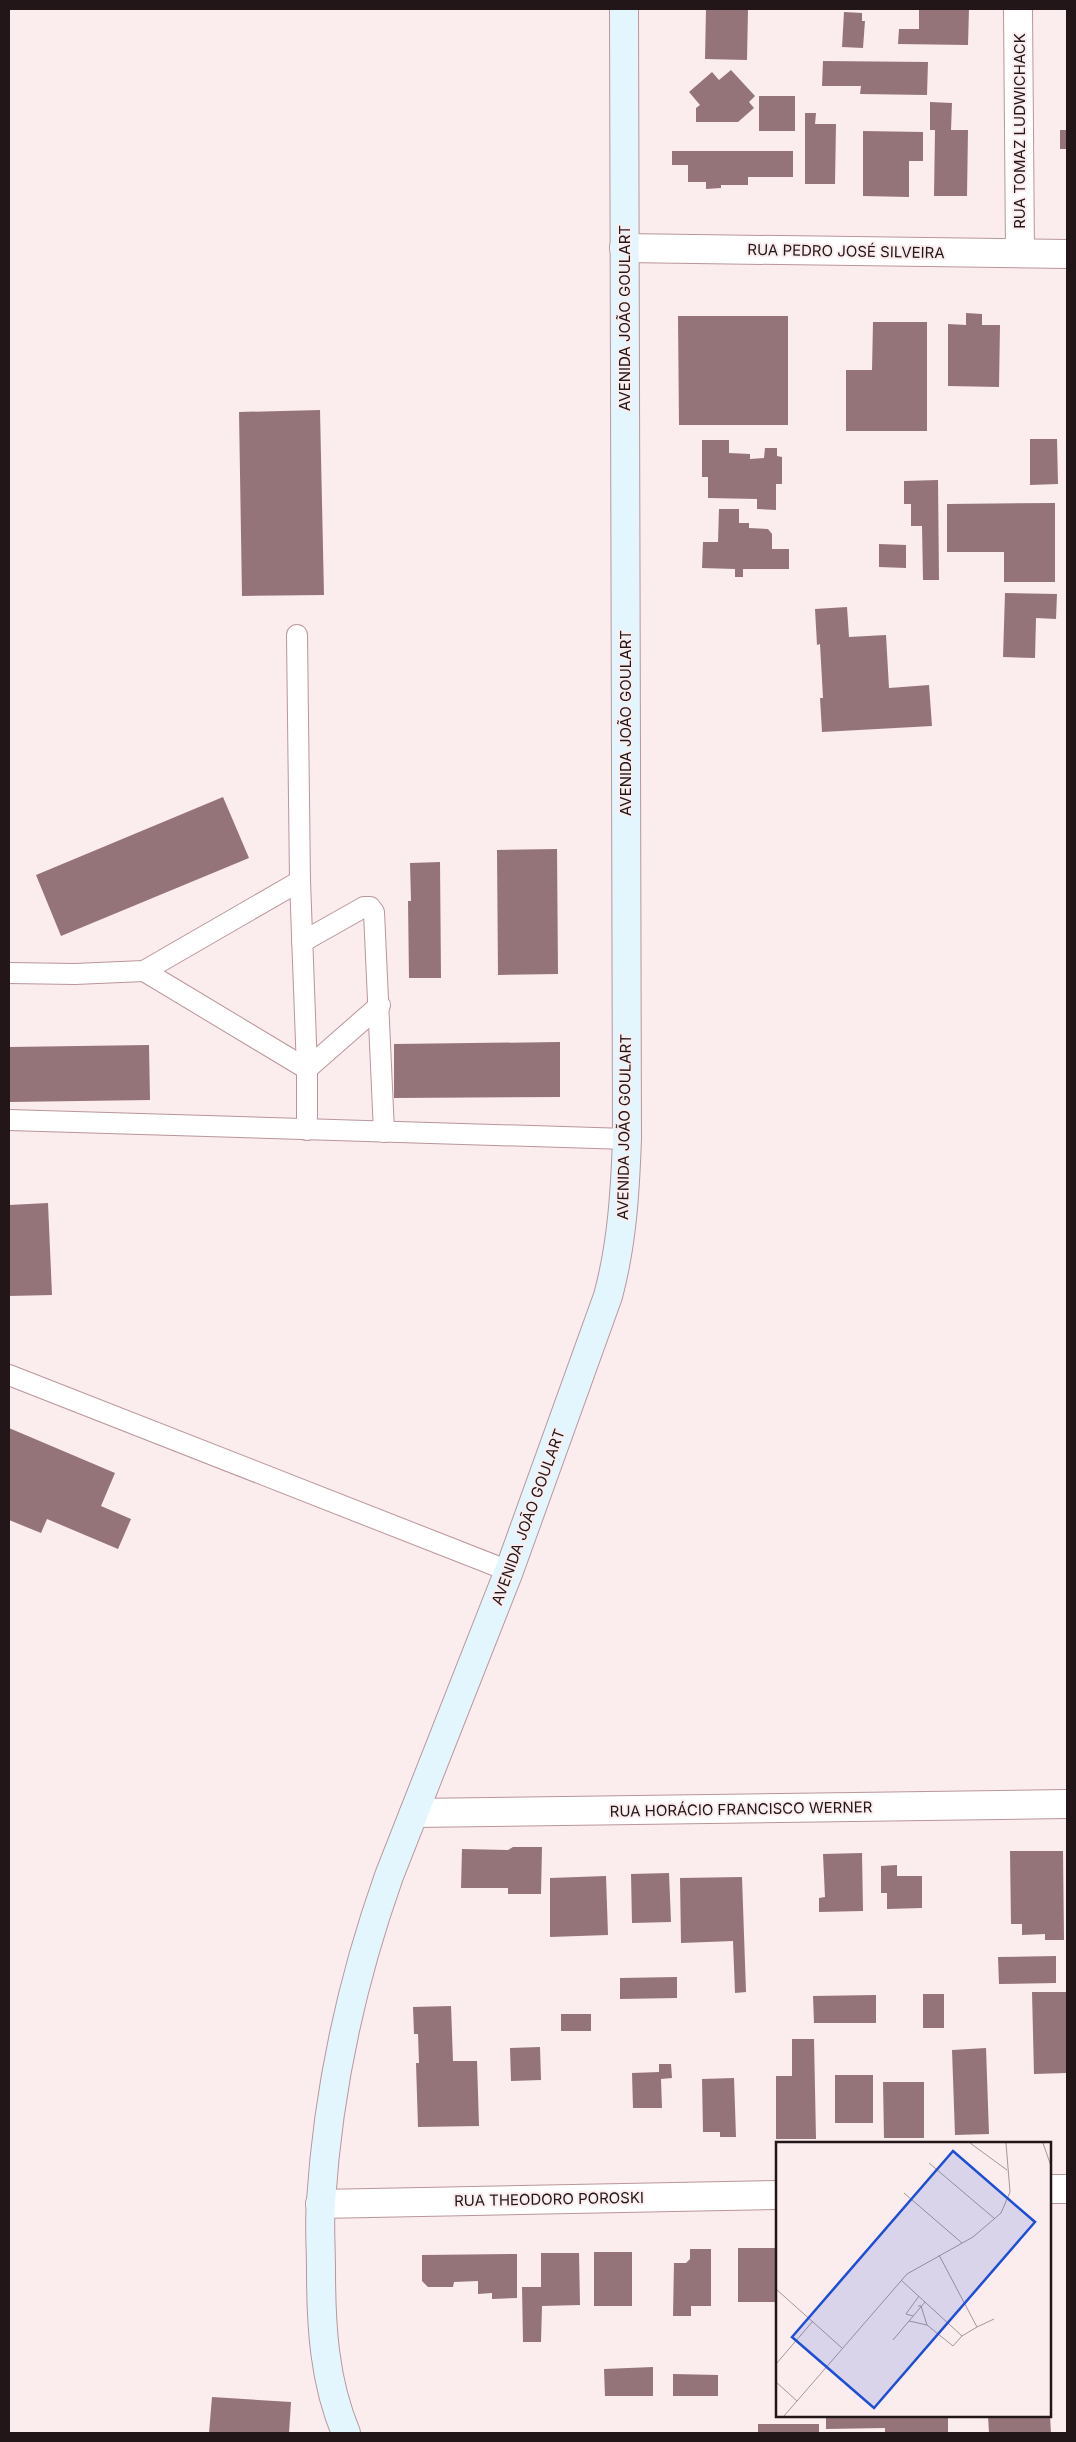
<svg xmlns="http://www.w3.org/2000/svg" width="1076" height="2442" viewBox="0 0 1076 2442" font-family="Inter,sans-serif">
<rect width="100%" height="100%" fill="#fbecee"/>
<g fill="#957479">
<path d="M 706,9 L 748,9 L 747,60 L 705,59 Z"/>
<path d="M 919,9 L 969,9 L 968,45 L 898,44 L 899,29 L 919,29 Z"/>
<path d="M 844,12 L 862,13 L 862,21 L 865,21 L 863,48 L 842,47 Z"/>
<path d="M 823,61 L 928,62 L 927,95 L 860,94 L 861,86 L 822,86 Z"/>
<path d="M 731,70 L 755,96 L 749,102 L 754,108 L 738,122 L 696,122 L 696,108 L 700,105 L 689,92 L 712,72 L 719,80 Z"/>
<rect x="759" y="96" width="36" height="35"/>
<path d="M 930,102 L 952,103 L 951,130 L 968,130 L 967,196 L 934,196 L 935,130 L 930,130 Z"/>
<path d="M 805,113 L 816,113 L 815,124 L 836,124 L 835,184 L 805,184 Z"/>
<rect x="1060" y="130" width="7" height="19"/>
<path d="M 863,131 L 923,132 L 923,161 L 909,161 L 909,197 L 863,196 Z"/>
<path d="M 672,151 L 793,151 L 793,177 L 748,177 L 748,185 L 721,185 L 721,188 L 706,189 L 706,182 L 688,182 L 688,165 L 672,165 Z"/>
<path d="M 966,313 L 982,314 L 982,325 L 1000,325 L 999,387 L 948,386 L 948,324 L 966,325 Z"/>
<path d="M 678,316 L 788,316 L 788,425 L 679,425 Z"/>
<path d="M 873,322 L 927,322 L 927,431 L 846,431 L 846,370 L 872,370 Z"/>
<path d="M 320,410 L 324,595 L 242,596 L 239,412 Z"/>
<path d="M 1030,439 L 1057,439 L 1058,484 L 1030,485 Z"/>
<path d="M 702,440 L 729,440 L 729,453 L 750,454 L 750,459 L 764,458 L 765,448 L 777,448 L 777,456 L 782,457 L 782,484 L 776,484 L 776,510 L 757,509 L 757,499 L 708,498 L 708,477 L 702,477 Z"/>
<path d="M 938,480 L 939,580 L 923,580 L 922,526 L 911,526 L 911,504 L 904,504 L 904,481 Z"/>
<path d="M 1055,503 L 1055,582 L 1004,582 L 1004,552 L 947,552 L 947,504 Z"/>
<path d="M 719,509 L 739,509 L 739,523 L 749,523 L 749,528 L 768,529 L 772,534 L 772,549 L 789,549 L 789,569 L 743,569 L 743,577 L 735,577 L 735,569 L 702,568 L 703,542 L 718,542 Z"/>
<path d="M 879,544 L 906,545 L 906,568 L 879,567 Z"/>
<path d="M 1005,593 L 1057,594 L 1056,619 L 1036,618 L 1035,658 L 1003,657 Z"/>
<path d="M 847,607 L 849,637 L 886,635 L 889,688 L 929,685 L 932,726 L 822,732 L 820,698 L 823,698 L 820,644 L 817,645 L 815,609 Z"/>
<path d="M 223,797 L 249,858 L 61,936 L 36,875 Z"/>
<path d="M 557,849 L 558,974 L 498,975 L 497,850 Z"/>
<path d="M 440,862 L 441,978 L 409,978 L 408,901 L 411,901 L 410,863 Z"/>
<path d="M 560,1042 L 560,1097 L 394,1098 L 394,1044 Z"/>
<path d="M 149,1045 L 150,1100 L 9,1102 L 9,1047 Z"/>
<path d="M 48,1203 L 52,1295 L 9,1296 L 9,1205 Z"/>
<path d="M 9,1428 L 115,1473 L 101,1506 L 131,1519 L 118,1549 L 47,1519 L 41,1533 L 9,1520 Z"/>
<path d="M 513,1847 L 542,1847 L 541,1894 L 508,1894 L 508,1888 L 461,1888 L 462,1849 L 508,1850 Z"/>
<path d="M 1010,1851 L 1063,1851 L 1064,1940 L 1045,1940 L 1045,1934 L 1022,1935 L 1022,1924 L 1011,1924 Z"/>
<path d="M 862,1853 L 863,1911 L 819,1912 L 819,1898 L 825,1897 L 823,1854 Z"/>
<path d="M 897,1865 L 897,1876 L 922,1876 L 922,1908 L 887,1909 L 887,1893 L 881,1893 L 881,1866 Z"/>
<path d="M 669,1873 L 671,1922 L 632,1923 L 631,1874 Z"/>
<path d="M 606,1876 L 608,1935 L 550,1937 L 550,1878 Z"/>
<path d="M 742,1877 L 746,1992 L 735,1993 L 733,1941 L 681,1943 L 680,1878 Z"/>
<path d="M 1056,1956 L 1056,1983 L 999,1984 L 998,1957 Z"/>
<path d="M 677,1977 L 677,1998 L 620,1999 L 620,1978 Z"/>
<path d="M 1032,1992 L 1067,1992 L 1067,2073 L 1034,2074 Z"/>
<rect x="923" y="1994" width="21" height="34"/>
<path d="M 876,1995 L 876,2023 L 814,2023 L 813,1996 Z"/>
<path d="M 451,2006 L 453,2061 L 477,2061 L 479,2126 L 418,2127 L 416,2063 L 419,2063 L 418,2034 L 414,2034 L 413,2007 Z"/>
<rect x="561" y="2014" width="30" height="17"/>
<path d="M 792,2039 L 814,2039 L 816,2139 L 776,2139 L 776,2076 L 792,2076 Z"/>
<path d="M 540,2047 L 541,2080 L 511,2081 L 510,2048 Z"/>
<path d="M 986,2048 L 989,2134 L 955,2135 L 952,2050 Z"/>
<path d="M 659,2064 L 671,2064 L 672,2078 L 661,2079 L 662,2108 L 633,2108 L 632,2073 L 659,2072 Z"/>
<rect x="835" y="2075" width="38" height="48"/>
<path d="M 734,2078 L 736,2137 L 720,2137 L 720,2132 L 703,2132 L 702,2079 Z"/>
<path d="M 883,2082 L 924,2082 L 924,2138 L 884,2138 Z"/>
<rect x="738" y="2248" width="38" height="54"/>
<path d="M 690,2249 L 711,2249 L 711,2306 L 691,2306 L 691,2316 L 673,2316 L 674,2263 L 686,2263 L 690,2259 Z"/>
<rect x="594" y="2252" width="38" height="54"/>
<path d="M 541,2253 L 579,2253 L 580,2305 L 542,2306 L 541,2342 L 523,2342 L 522,2287 L 541,2287 Z"/>
<path d="M 517,2254 L 517,2298 L 492,2299 L 492,2293 L 478,2294 L 478,2281 L 454,2282 L 453,2287 L 428,2287 L 422,2281 L 422,2255 Z"/>
<path d="M 653,2367 L 653,2396 L 605,2396 L 604,2369 Z"/>
<path d="M 673,2374 L 718,2375 L 718,2396 L 673,2396 Z"/>
<path d="M 212,2397 L 291,2402 L 289,2433 L 209,2433 Z"/>
<path d="M 826,2416 L 948,2416 L 948,2433 L 885,2433 L 885,2428 L 826,2429 Z"/>
<path d="M 988,2416 L 1050,2416 L 1051,2433 L 989,2433 Z"/>
<rect x="758" y="2424" width="61" height="9"/>
</g>
<g fill="none" stroke-linecap="round" stroke-linejoin="round">
<g stroke="#b9969a" stroke-width="22">
<g id="service">
<path d="M 297,635 L 300,881 L 307,1069 L 307,1130"/>
<path d="M 302,942 L 364,907 L 370,907 L 374,912 L 384,1132"/>
<path d="M 144,971 L 307,1069 L 380,1005"/>
<path d="M 9,973 L 75,974 L 144,971 L 300,881"/>
<path d="M 9,1120 L 627,1139"/>
<path d="M 9,1375 L 509,1571"/>
</g>
</g>
<g stroke="#b9969a" stroke-width="30">
<g id="minor">
<path d="M 1018,9 L 1020,253"/>
<path d="M 624,248 L 1067,254"/>
<path d="M 414,1813 L 1067,1804"/>
<path d="M 1050,2189 L 1067,2189"/>
<path d="M 320,2204 L 777,2195"/>
</g>
</g>
<g stroke="#b9969a" stroke-width="30">
<path id="secondary" d="M 346,2433 C 324,2381 321,2325 321,2270 C 321,2247 319,2224 321,2201 C 328,2091 352,1980 389,1876 L 509,1571 L 608,1296 C 622,1244 625,1193 627,1139 L 624,9"/>
</g>
<use href="#service" stroke="#fff" stroke-width="20"/>
<use href="#minor" stroke="#fff" stroke-width="28"/>
<use href="#secondary" stroke="#e4f6fd" stroke-width="28"/>
</g>
<g text-anchor="middle" dominant-baseline="central" stroke-width="4" stroke-linejoin="round" paint-order="stroke">
<g font-size="15" fill="#231618" stroke="#fbecee">
<text transform="translate(1019 131) rotate(-90)">RUA TOMAZ LUDWICHACK</text>
<text transform="translate(846 251) rotate(1)">RUA PEDRO JOSÉ SILVEIRA</text>
<text transform="translate(624 318) rotate(-90)">AVENIDA JOÃO GOULART</text>
<text transform="translate(625 723) rotate(-90)">AVENIDA JOÃO GOULART</text>
<text transform="translate(624 1127) rotate(-89)">AVENIDA JOÃO GOULART</text>
<text transform="translate(528 1517) rotate(-70)">AVENIDA JOÃO GOULART</text>
<text transform="translate(741 1809) rotate(-1)">RUA HORÁCIO FRANCISCO WERNER</text>
<text transform="translate(549 2199) rotate(-1)">RUA THEODORO POROSKI</text>
</g>
</g>
<g transform="translate(776 2142)">
<rect width="275" height="275" fill="#fbecee"/>
<path fill="none" stroke="#a59698" stroke-width="1" d="M 194,1 L 231,28M 267,1 L 275,24M 153,21 L 219,77M 128,51 L 186,101M 163,113 L 201,185 L 186,194M 125,138 L 186,194 L 177,204 L 151,183 L 133,179M 0,147 L 66,206M 142,164 L 145,164 L 151,183M 137,174 L 130,172 L 143,154M 201,185 L 218,177M 117,198 L 149,160M 0,222 L 37,179M 0,240 L 21,259M 8,274 L 131,132 L 197,95 L 225,71 L 234,50 L 230,1"/>
<path fill="#1d4ed8" fill-opacity="0.15" stroke="#1d4ed8" stroke-width="2.5" d="M 177,9 L 259,80 L 98,266 L 16,195 Z"/>
<rect width="275" height="275" fill="none" stroke="#231618" stroke-width="2.5"/>
</g>
<rect width="1076" height="2442" fill="none" stroke="#231618" stroke-width="20"/>
</svg>
